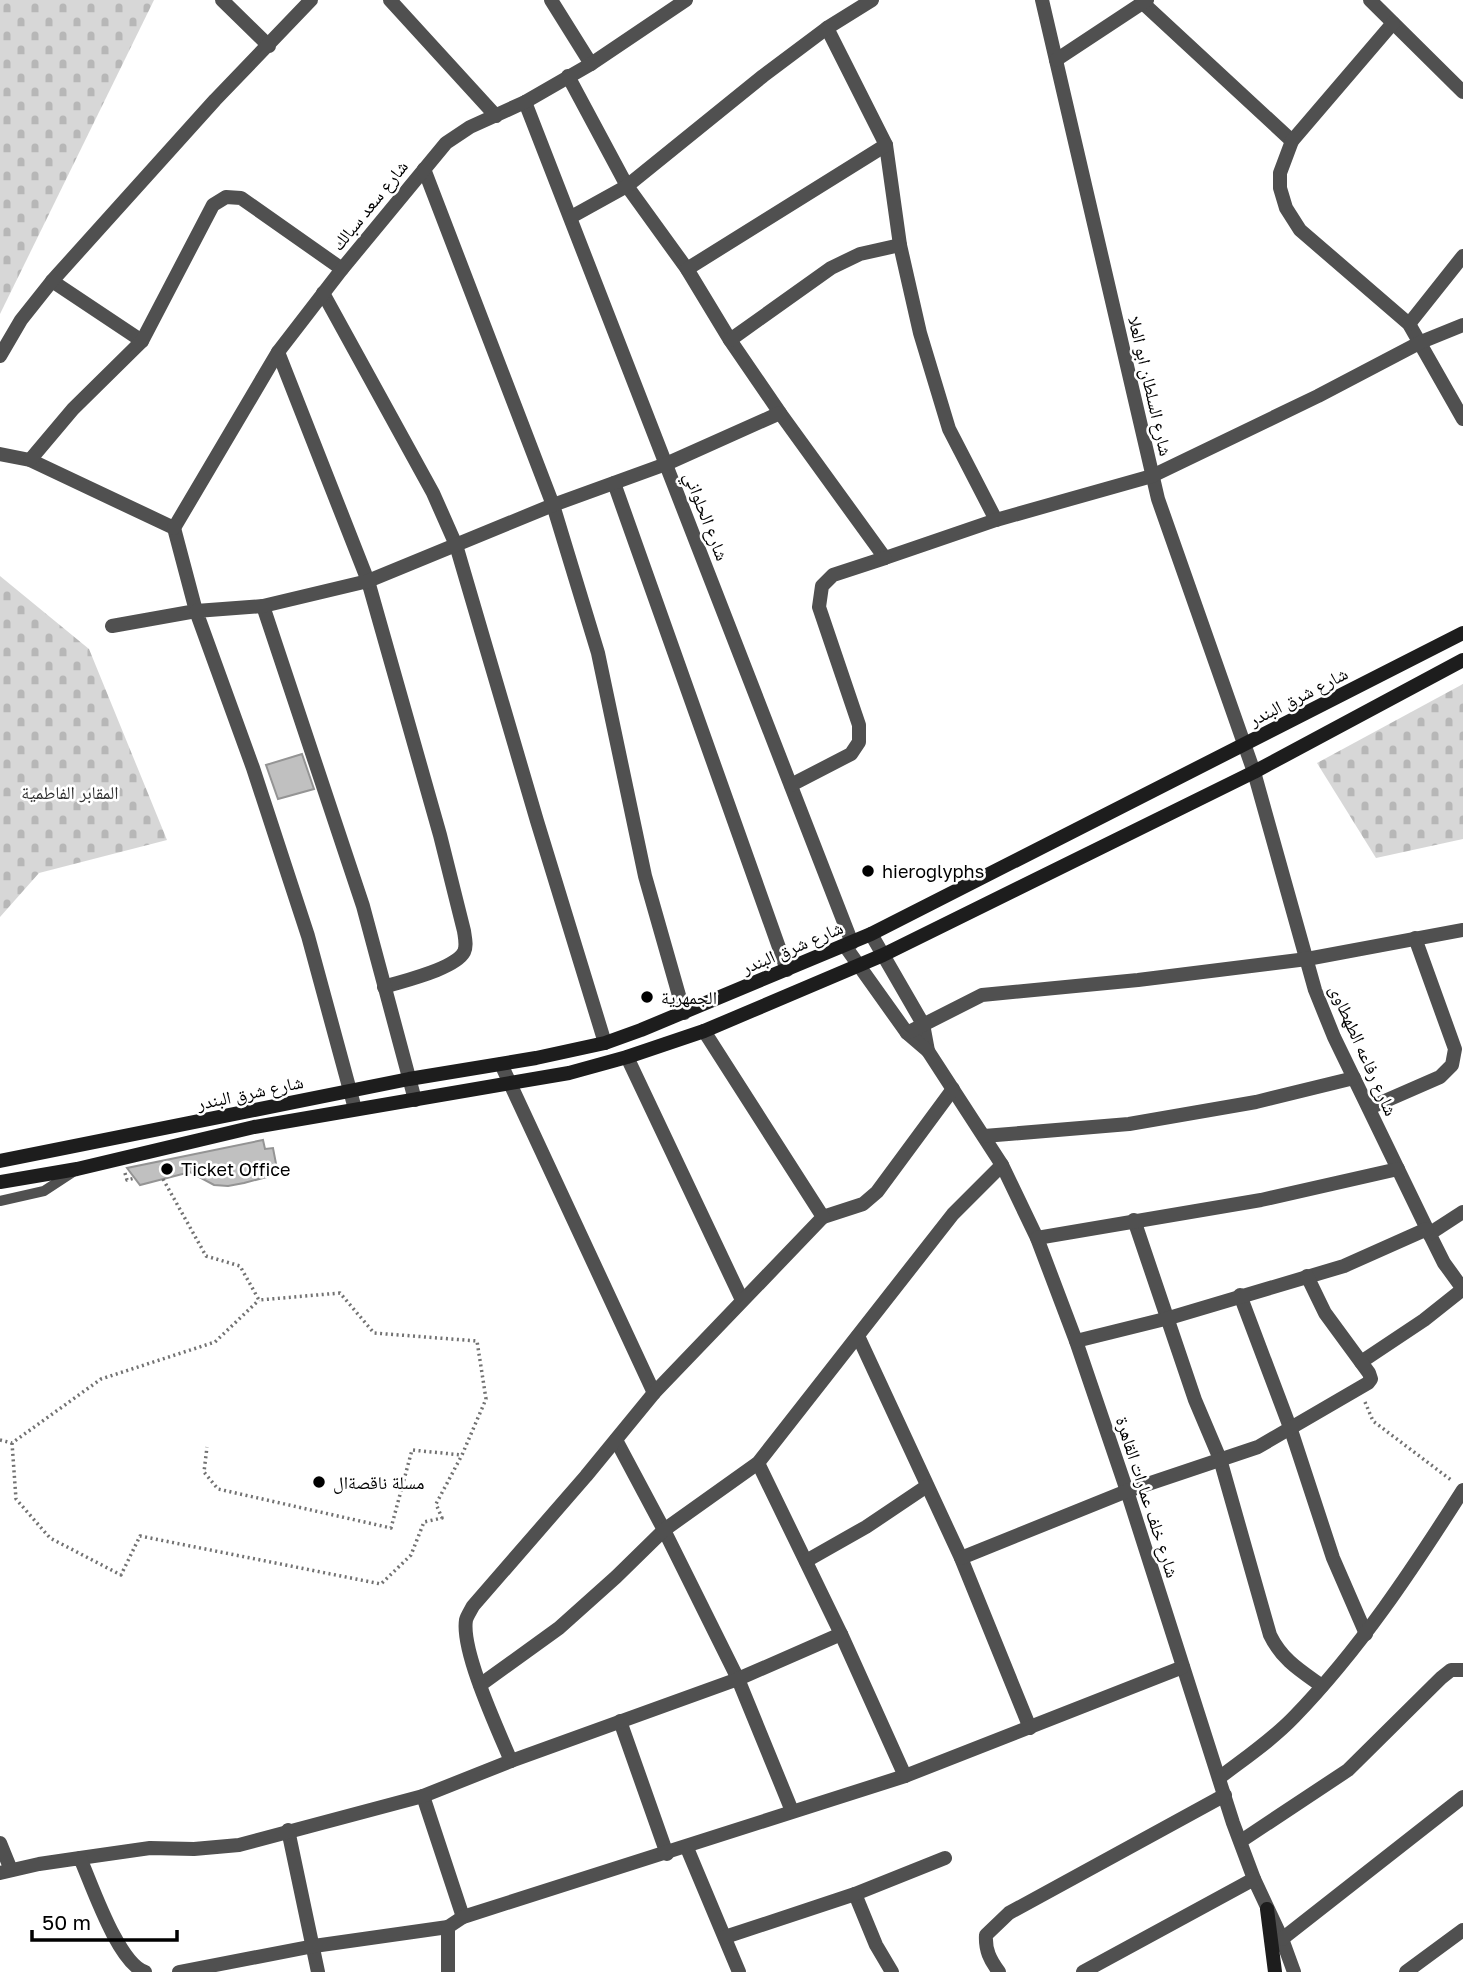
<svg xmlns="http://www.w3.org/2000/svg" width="1463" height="1972" viewBox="0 0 1463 1972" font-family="'Golos Text','Noto Naskh Arabic',sans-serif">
<defs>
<pattern id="cemetery-stones" width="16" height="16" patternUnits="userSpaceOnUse" patternTransform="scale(1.75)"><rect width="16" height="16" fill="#d7d7d7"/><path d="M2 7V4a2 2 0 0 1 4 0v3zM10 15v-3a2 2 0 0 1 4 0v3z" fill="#b7b7b7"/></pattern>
</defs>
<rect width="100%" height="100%" fill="#fff"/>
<g fill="url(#cemetery-stones)">
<path d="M 0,0 L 154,0 L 0,314 Z"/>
<path d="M 0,576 L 89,649 L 167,840 L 39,873 L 0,917 Z"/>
<path d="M 1463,684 L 1463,839 L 1376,858 L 1317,763 Z"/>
</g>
<g fill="#c0c0c0" stroke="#949494" stroke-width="2">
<path d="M 302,754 L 314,789 L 278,799 L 266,765 Z"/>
<path d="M 263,1140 L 265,1149 L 273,1148 L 278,1174 L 244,1183 L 228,1186 L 214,1185 L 190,1172 L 140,1185 L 127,1168 Z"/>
</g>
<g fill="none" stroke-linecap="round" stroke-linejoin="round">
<g stroke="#727272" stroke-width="3.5" stroke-dasharray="2 3.5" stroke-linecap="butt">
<path d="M 125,1173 L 127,1180 L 135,1178"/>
<path d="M 163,1179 L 206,1256 L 240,1266 L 259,1300 L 340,1293 L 374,1333 L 477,1341 L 486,1399 L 462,1455 L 412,1450 L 391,1528 L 218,1489 L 204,1472 L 207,1447"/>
<path d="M 1365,1402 L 1373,1421 L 1451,1480"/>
<path d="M 0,1440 L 12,1443 L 101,1379 L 215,1342 L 259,1300"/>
<path d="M 12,1443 L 16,1499 L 50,1538 L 121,1575 L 140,1536 L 381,1584 L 411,1555 L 424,1522 L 442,1518 L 436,1504 L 462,1455"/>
</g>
<path stroke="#505050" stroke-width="10" d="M 0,1201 L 44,1191 L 73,1172"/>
<g stroke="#505050" stroke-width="14">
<path d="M 222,0 L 269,46"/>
<path d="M 390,0 L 496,116"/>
<path d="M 551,0 L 591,64"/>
<path d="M 1042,0 L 1158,499 L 1254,772 L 1315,990 L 1334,1037 L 1427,1229 L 1444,1263 L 1463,1289"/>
<path d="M 1370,0 L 1463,92"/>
<path d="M 1144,4 L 1292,141"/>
<path d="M 1393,23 L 1292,141 L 1280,173 L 1280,188 L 1286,208 L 1300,230 L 1409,324 L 1463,419"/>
<path d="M 827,28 L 886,145 L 900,245 L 920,333 L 949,429 L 996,520"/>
<path d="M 1056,60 L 1147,0"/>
<path d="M 568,76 L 627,186 L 687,269 L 730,340 L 780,413 L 885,558 L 996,520 L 1152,476 L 1318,396 L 1421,342 L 1463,325"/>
<path d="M 525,102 L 852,943"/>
<path d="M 424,169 L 553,505 L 598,653 L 645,876 L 684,1013"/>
<path d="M 571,217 L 627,186 L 763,76 L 827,28 L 872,0"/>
<path d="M 687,269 L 886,145"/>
<path d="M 52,281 L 142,341"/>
<path d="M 323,293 L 433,493 L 456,545 L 537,821 L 605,1043"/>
<path d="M 1409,324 L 1463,256"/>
<path d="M 730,340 L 831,268 L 860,254 L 900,245"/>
<path d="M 278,352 L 368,581 L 440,835 L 464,931 C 465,938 467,946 464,952 C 455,969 402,981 384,987"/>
<path d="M 0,356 L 21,320 L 52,281 L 215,100 L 311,0"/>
<path d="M 0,454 L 30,460 L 174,528 L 196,611 L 112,626"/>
<path d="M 30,460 L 73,409 L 142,341 L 213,205 L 226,197 L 241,198 L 342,269"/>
<path d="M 614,483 L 787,970"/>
<path d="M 174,528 L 278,352 L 342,269 L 446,143 L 470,127 L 525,102 L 591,64 L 686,0"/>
<path d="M 263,606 L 363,906 L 415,1100"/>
<path d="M 791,785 L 851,754 L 859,742 L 859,725 L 819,607 L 822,586 L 833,575 L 885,558"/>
<path d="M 871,934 L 923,1024 L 928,1051"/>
<path d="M 845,946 L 907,1033 L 928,1051 L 1002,1165 L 1037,1238 L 1076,1341 L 1127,1491 L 1233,1823 L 1254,1879 L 1282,1939 L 1294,1972"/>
<path d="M 907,1033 L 982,995 L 1138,980 L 1307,959 L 1463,930"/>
<path d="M 627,1057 L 742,1300"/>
<path d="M 501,1064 L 654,1393"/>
<path d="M 1369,1108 L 1440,1077 L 1452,1065 L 1455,1049 L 1415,938"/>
<path d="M 355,1109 L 308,936 L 253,768 L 196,611 L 263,606 L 368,581 L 553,505 L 666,464 L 780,413"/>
<path d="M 984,1136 L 1129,1124 L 1256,1102 L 1354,1078"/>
<path d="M 823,1217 L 863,1204 L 877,1192 L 953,1089"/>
<path d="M 1134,1220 L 1195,1400 L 1220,1459 L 1270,1635 C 1282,1660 1301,1671 1322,1686"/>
<path d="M 1429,1234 L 1463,1212"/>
<path d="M 1037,1238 L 1261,1200 L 1398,1169"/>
<path d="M 1240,1295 L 1291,1430 L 1333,1558 L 1366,1634"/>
<path d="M 858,1336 L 961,1558 L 1030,1728"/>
<path d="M 1076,1341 L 1169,1318 L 1344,1266 L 1427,1229"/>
<path d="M 1361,1362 L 1424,1320 L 1463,1289"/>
<path d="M 616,1440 L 664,1530 L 738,1679 L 792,1811"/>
<path d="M 758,1463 L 841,1634 L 905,1776"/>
<path d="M 961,1558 L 1127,1491 L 1258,1447 L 1368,1383 L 1371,1379 L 1369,1373 L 1325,1313 L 1307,1276"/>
<path d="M 806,1561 L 866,1527 L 927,1486"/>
<path d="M 480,1685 L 559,1628 L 616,1577 L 664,1530 L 758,1463 L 953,1214 L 1002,1165"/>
<path d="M 620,1721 L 667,1854"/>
<path d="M 511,1761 C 498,1730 461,1651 466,1620 C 467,1616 471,1610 473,1606 L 586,1476 L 654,1393 L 823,1217 L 704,1031"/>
<path d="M 1219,1778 C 1245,1758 1272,1740 1294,1717 C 1360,1649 1412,1570 1463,1490"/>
<path d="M 423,1796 L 463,1917"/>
<path d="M 288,1830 L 318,1972"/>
<path d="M 1241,1841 L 1348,1770 L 1441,1678 L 1451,1670 L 1463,1670"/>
<path d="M 0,1843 L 11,1870"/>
<path d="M 687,1848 L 739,1972"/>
<path d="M 80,1858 L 150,1848 L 194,1849 L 239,1845 L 423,1796 L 511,1761 L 738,1679 L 841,1634"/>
<path d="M 0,1873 L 39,1864 L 80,1858 C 92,1885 118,1963 145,1972"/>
<path d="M 855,1894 L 876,1945 L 892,1972"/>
<path d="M 725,1937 L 855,1894 L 945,1858"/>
<path d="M 1282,1939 L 1463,1797"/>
<path d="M 179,1972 L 314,1946 L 448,1927"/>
<path d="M 448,1972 L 448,1927 L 463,1917 L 905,1776 L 1183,1667"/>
<path d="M 999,1972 C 990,1960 985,1950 986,1935 L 1009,1913 L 1225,1795"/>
<path d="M 1083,1972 L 1254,1879"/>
<path d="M 1406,1972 L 1463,1930"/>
</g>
<g stroke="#1d1d1d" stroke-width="14">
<path d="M 0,1161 L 409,1079 L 536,1058 L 605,1043 L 641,1030 L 871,934 L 1463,633"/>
<path d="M 0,1182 L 77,1169 L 254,1127 L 569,1073 L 627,1057 L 704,1031 L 883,955 L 1254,772 L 1463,660"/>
<path d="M 1267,1909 L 1275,1972"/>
</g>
</g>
<g fill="#000" stroke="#fff" stroke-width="2.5">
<circle cx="868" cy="871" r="7"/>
<circle cx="647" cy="997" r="7"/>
<circle cx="167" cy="1169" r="7"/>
<circle cx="319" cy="1482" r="7"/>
</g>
<g text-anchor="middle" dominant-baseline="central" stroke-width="5" stroke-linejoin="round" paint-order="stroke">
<g font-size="18" fill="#000" stroke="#fff">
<text transform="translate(369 205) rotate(-51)">شارع سعد سبالك</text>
<text transform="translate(1151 386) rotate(77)">شارع السلطان ابو العلا</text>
<text transform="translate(707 516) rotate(69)">شارع الحلواني</text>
<text transform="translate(1298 696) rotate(-27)">شارع شرق البندر</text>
<text transform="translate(792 947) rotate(-23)">شارع شرق البندر</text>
<text transform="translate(1364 1050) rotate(66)">شارع رفاعه الطهطاوى</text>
<text transform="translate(250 1092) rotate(-12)">شارع شرق البندر</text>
<text transform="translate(1148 1497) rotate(72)">شارع خلف عمارات القاهرة</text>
</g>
<g font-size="18" fill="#2e2e2e" stroke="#fff">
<text x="70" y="792">المقابر الفاطمية</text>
</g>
<g font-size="18" fill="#000" stroke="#fff" text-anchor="start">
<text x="882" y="871">hieroglyphs</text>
<text x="661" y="997">الجمهرية</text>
<text x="181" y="1169">Ticket Office</text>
<text x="333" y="1482">مسلة ناقصةال</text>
</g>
</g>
<path d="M32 1930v10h145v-10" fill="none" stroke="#000000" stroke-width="3.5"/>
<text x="42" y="1930" font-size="21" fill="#000000" stroke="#ffffff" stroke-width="5" paint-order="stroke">50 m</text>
</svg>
